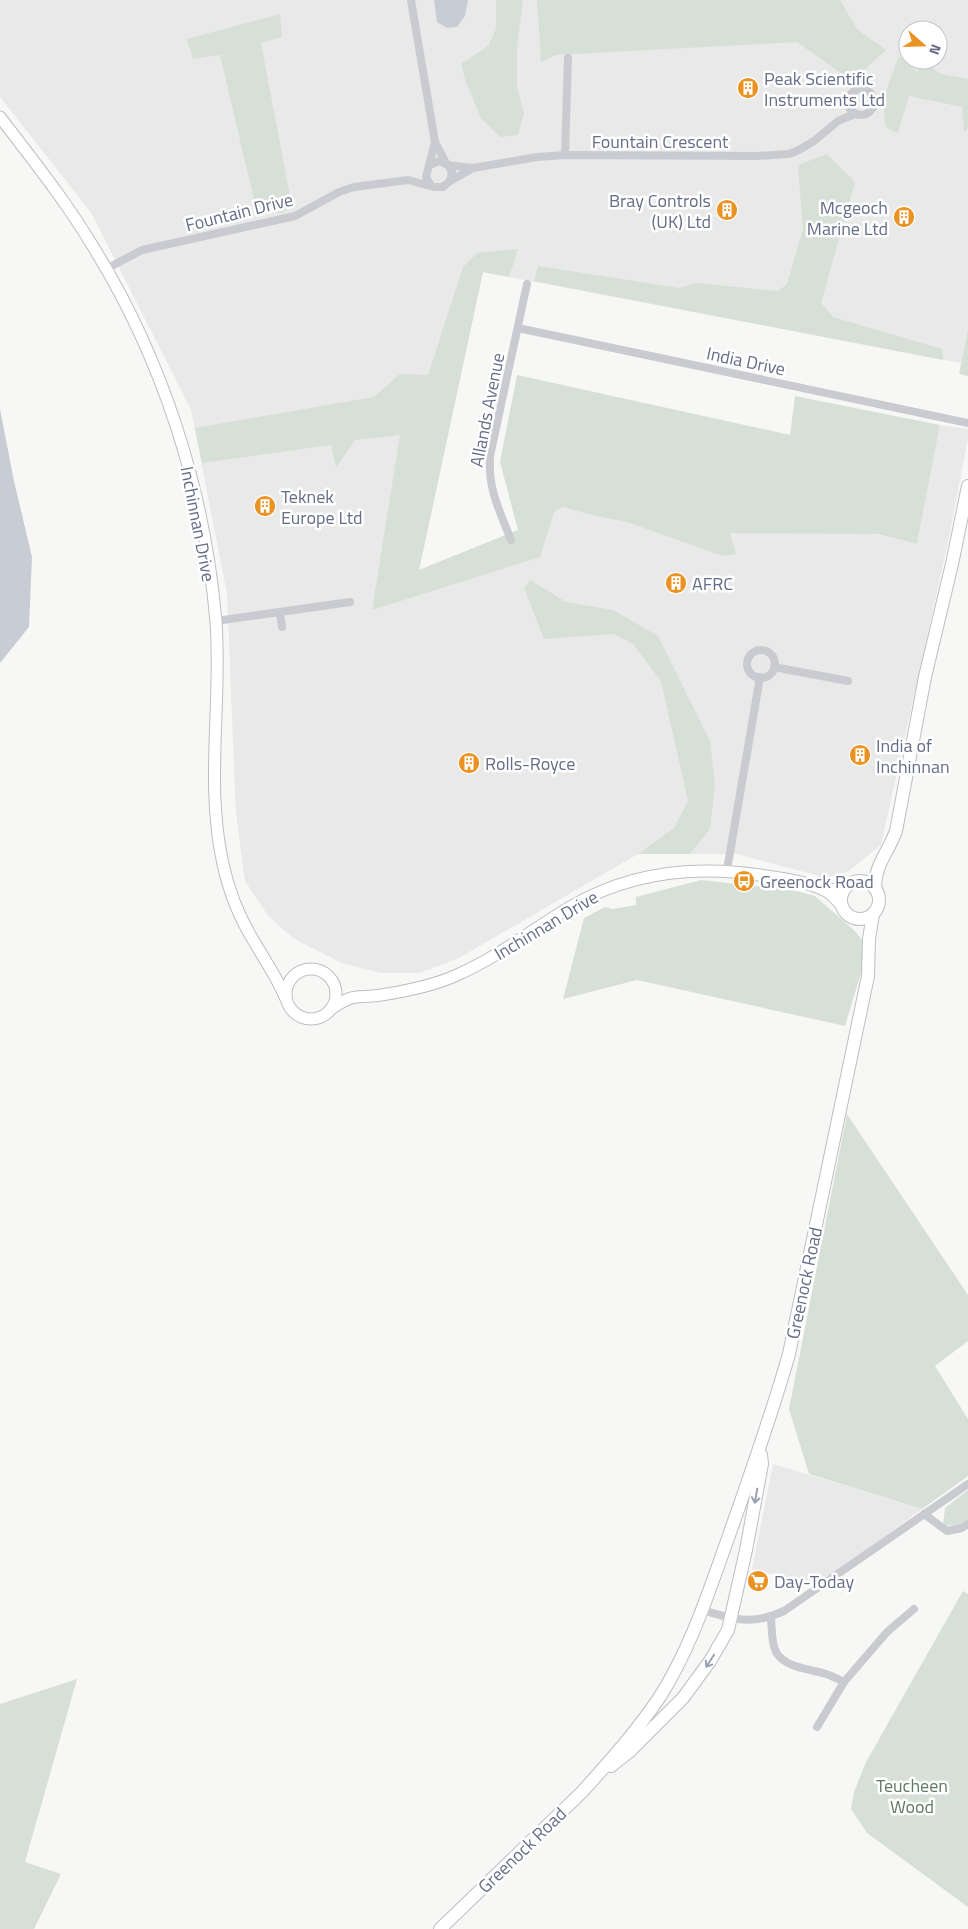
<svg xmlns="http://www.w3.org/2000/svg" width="968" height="1929" viewBox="0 0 968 1929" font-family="'Titillium Web',sans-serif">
<rect width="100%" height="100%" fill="#f7f8f5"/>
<g fill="#e8e9e8" fill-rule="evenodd">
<path d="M 0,0 L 968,0 L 968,329 L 961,363 L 483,272 L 419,570 L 518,530 L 625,476 L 917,544 L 940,425 L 968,429 L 968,439 L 948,542 L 881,845 L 849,871 L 827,878 L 737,854 L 638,854 L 459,958 L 419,973 L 380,973 L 342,963 L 294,939 L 269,917 L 245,881 L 236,814 L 227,594 L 191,410 L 92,214 L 0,97 ZM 908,30 L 938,30 L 938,60 L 908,60 Z"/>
<path d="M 773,1464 L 922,1509 L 817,1586 L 752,1569 Z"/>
</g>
<g fill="#d7e0d6">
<path d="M 496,0 L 523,0 L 517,47 L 517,87 L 524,113 L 518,135 L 500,137 L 481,118 L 466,82 L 461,64 L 488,46 L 496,29 Z"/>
<path d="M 537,0 L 840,0 L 857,29 L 886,50 L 852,81 L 797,42 L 556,55 L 541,62 Z"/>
<path d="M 280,14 L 282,37 L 261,43 L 292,207 L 281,213 L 256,208 L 220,55 L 192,59 L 193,57 L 186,39 Z"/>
<path d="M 899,56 L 917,72 L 927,63 L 940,74 L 968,79 L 968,128 L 964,132 L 962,107 L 909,96 L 898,133 L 887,128 C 879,105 890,79 899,56 Z"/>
<path d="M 827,154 L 855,182 L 821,303 L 833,317 L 942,349 L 943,360 L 534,281 L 538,266 L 679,288 L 696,283 L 778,291 L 787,284 L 803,229 L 798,165 Z"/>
<path d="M 518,249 L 509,277 L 483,272 L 419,570 L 518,530 L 500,462 L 517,375 L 790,435 L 795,396 L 940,425 L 917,544 L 877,534 L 730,533 L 736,554 L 723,556 L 627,522 L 596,516 L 563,507 L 554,512 L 540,557 L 372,610 L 400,435 L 355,440 L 336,468 L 331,445 L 202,463 L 195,428 L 374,397 L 400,374 L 428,375 L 463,267 L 477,253 Z"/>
<path d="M 968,329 L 968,376 L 959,374 Z"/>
<path d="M 530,580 L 566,602 L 613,610 L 658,636 L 710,741 L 715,785 L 710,829 L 690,854 L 638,854 L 674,828 L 688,801 L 661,681 L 633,644 L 614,634 L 544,639 L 524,588 Z"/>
<path d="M 701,880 L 792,890 L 815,896 L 855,931 L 863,941 L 864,963 L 845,1026 L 637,980 L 563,999 L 584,918 L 605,907 L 613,909 L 636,905 L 636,897 Z"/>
<path d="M 847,1114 L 968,1295 L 968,1341 L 935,1366 L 968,1419 L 968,1476 L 922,1509 L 809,1474 L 789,1409 Z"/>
<path d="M 968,1490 L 968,1521 C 961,1526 952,1526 943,1525 L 945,1508 Z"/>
<path d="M 963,1591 L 968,1594 L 968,1907 L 867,1833 L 851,1809 L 854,1792 L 866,1762 Z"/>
<path d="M 77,1679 L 25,1862 L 61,1874 L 34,1929 L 0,1929 L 0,1704 Z"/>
</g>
<g fill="#c8cdd5">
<path d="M 434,0 L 468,0 L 465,16 L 457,27 L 447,28 L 437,22 Z"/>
<path d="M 0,409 L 14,481 L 32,557 L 29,627 L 0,663 Z"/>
</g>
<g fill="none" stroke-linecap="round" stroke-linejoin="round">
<g stroke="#bcbec4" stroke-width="13">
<g id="secondary">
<path d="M 0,117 C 32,159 65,200 92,245 C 162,357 205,490 216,622 C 222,703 205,784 223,864 C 229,892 240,919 255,943 C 265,961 277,977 285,997"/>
<path d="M 827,891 L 846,887"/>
<circle cx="311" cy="994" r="25"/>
<path d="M 331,1009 C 355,992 356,999 381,995 C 407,991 433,986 457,975 C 498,957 532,930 570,907 C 629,872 693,865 760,875 C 781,878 806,881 826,891 C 832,894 838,902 842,906"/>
</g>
</g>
<g stroke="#bcbec3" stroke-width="14">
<g id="primary">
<circle cx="860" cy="900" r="19"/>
<path d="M 875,888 C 875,864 888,853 896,831 L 925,677 L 952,564 L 968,486"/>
<path d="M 611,1766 L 630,1751 L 683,1698 L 710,1661 L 728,1630 L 746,1550 L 762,1464 L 761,1455"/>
<path d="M 440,1929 L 582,1792 C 609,1762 637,1731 659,1698 C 690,1650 708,1594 727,1541 C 749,1479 771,1417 789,1354 L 868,976 L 869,939 L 873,914"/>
</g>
</g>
<g stroke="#cacbd0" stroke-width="8">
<path d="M 411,0 L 435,142 L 446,163"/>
<circle cx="861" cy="102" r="13"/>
<path d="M 565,155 L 568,58"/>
<path d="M 429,165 L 435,142"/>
<path d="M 448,165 L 473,168"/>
<path d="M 450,181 L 473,168 L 537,157 L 565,155 L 757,156 L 789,154 L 799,150 L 814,141 L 838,121 L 855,114"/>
<path d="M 106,269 L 142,250 L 295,216 L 339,192 L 354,187 L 408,180 L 434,187 L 443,187 L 450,181 L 452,172 L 448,165 L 439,161 L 429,165 L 426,177 L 430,184"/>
<path d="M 518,328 L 968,423"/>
<path d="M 511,540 C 499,509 488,490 490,456 L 527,284"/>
<path d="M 280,613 L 282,627"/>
<path d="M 216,621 L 350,602"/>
<circle cx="761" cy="664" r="14"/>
<path d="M 774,667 L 848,681"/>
<path d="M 727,870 L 760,677"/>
<path d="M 924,1514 L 947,1531 L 962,1528 L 968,1524"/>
<path d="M 702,1610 C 734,1619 751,1626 784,1611 L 968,1484"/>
<path d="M 771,1617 C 772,1628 771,1642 776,1652 C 785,1668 810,1669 826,1674 C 832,1676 838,1679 844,1682"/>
<path d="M 817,1727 L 844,1682 L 887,1632 L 914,1609"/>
</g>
<use href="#secondary" stroke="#fff" stroke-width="11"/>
<use href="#primary" stroke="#fff" stroke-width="12"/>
</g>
<defs><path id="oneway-shaft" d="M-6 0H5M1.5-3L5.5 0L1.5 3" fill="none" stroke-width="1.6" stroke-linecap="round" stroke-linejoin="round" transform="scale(1.25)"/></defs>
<g stroke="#9ca0b1">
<use href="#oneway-shaft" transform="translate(756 1496) rotate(100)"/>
<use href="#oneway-shaft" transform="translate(710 1661) rotate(123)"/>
</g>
<defs>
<g id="building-disc" transform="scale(1.125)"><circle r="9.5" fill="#eb9322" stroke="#fff"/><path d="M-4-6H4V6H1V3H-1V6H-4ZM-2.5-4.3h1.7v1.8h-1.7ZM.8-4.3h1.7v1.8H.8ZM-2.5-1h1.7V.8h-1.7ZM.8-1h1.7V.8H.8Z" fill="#fff"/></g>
<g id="bus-disc" transform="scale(1.125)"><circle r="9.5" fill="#eb9322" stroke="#fff"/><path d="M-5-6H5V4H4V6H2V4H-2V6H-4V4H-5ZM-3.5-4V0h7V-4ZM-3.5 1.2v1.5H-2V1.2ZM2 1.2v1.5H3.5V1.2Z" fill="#fff"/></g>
<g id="supermarket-disc" transform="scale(1.125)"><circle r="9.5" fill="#eb9322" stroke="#fff"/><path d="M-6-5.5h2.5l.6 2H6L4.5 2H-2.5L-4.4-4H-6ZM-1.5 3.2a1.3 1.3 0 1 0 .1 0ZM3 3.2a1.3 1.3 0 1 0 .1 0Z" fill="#fff"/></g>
</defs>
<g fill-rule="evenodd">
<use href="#building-disc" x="748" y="88"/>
<use href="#building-disc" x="727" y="210"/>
<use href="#building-disc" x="904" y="217"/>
<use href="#building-disc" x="265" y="506"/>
<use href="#building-disc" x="676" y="583"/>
<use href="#building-disc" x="860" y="755"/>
<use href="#building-disc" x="469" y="763"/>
<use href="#bus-disc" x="744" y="881"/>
<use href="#supermarket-disc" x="758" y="1581"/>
</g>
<g text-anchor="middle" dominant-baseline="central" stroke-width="5" stroke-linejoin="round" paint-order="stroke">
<g font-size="18" fill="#666d87" stroke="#fff" text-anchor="start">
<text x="764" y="78">Peak Scientific<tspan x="764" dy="21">Instruments Ltd</tspan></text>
<text x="711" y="200" text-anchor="end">Bray Controls<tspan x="711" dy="21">(UK) Ltd</tspan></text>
<text x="888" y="207" text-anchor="end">Mcgeoch<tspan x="888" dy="21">Marine Ltd</tspan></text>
<text x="281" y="496">Teknek<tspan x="281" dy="21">Europe Ltd</tspan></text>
<text x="692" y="583">AFRC</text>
<text x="876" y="745">India of<tspan x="876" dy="21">Inchinnan</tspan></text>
<text x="485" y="763">Rolls-Royce</text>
<text x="760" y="881">Greenock Road</text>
<text x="774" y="1581">Day-Today</text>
</g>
<g font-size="18" fill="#666d87" stroke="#fff">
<text x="660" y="141">Fountain Crescent</text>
<text transform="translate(239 212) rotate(-14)">Fountain Drive</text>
<text transform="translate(746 361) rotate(12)">India Drive</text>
<text transform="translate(487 410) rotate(-79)">Allands Avenue</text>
<text transform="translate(198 524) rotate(79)">Inchinnan Drive</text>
<text transform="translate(546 925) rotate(-31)">Inchinnan Drive</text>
<text transform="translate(804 1283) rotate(-78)">Greenock Road</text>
<text transform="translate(522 1850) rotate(-44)">Greenock Road</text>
</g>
<g font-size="18" fill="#617964" stroke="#fff">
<text x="912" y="1785">Teucheen<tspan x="912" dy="21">Wood</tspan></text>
</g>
</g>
<g transform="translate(923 45) rotate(110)"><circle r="24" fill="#ffffff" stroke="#c2c5cf"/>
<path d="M0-4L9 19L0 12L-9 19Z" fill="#eb9322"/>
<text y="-8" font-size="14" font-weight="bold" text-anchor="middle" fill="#666d87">N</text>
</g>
</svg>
